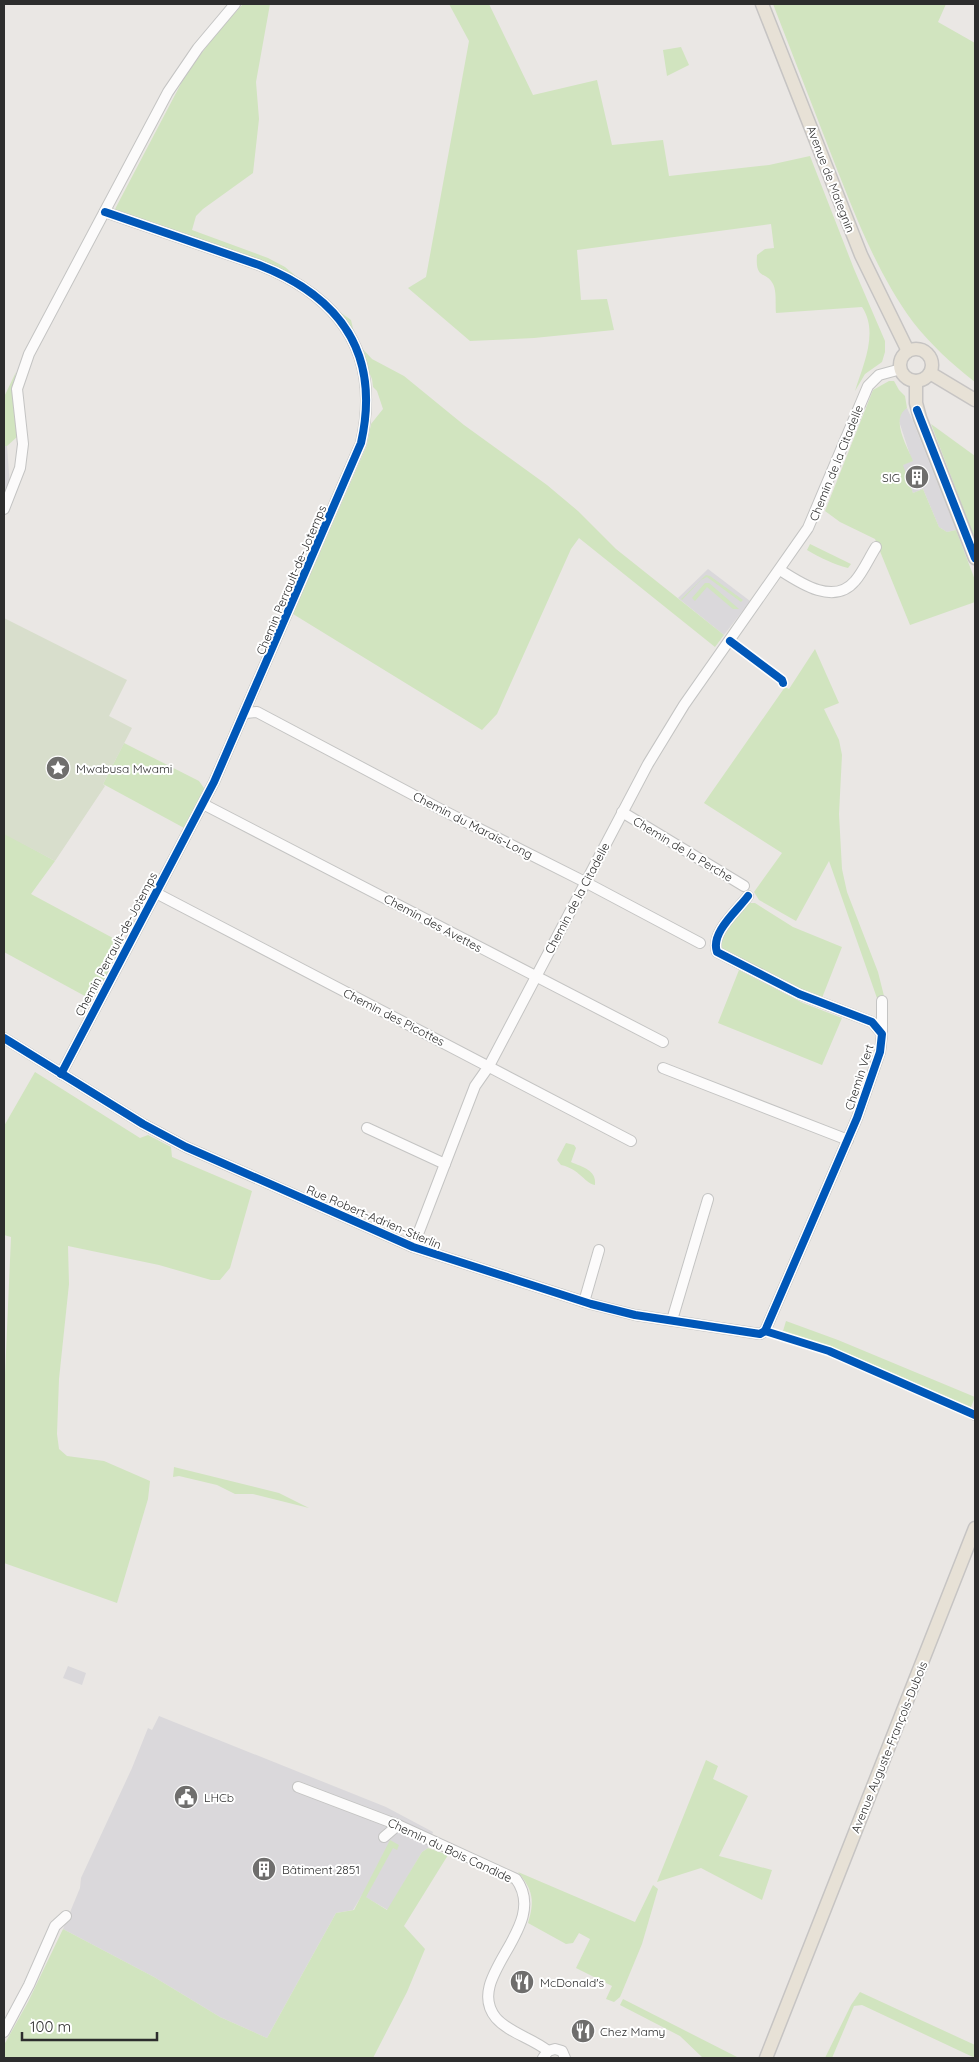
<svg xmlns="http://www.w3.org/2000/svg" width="979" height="2062" viewBox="0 0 979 2062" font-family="Quicksand,sans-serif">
<rect width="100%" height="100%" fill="#eae7e4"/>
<g fill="#dad8db">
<path d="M 907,408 L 912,419 L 956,530 L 947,532 L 939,527 L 923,489 L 913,493 L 902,465 L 912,461 L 899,421 L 901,412 Z"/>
<path d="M 4,446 L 7,446 L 10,486 L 4,499 Z"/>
<path d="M 708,569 L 750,601 L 724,635 L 678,598 Z"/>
<path d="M 68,1666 L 86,1673 L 82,1685 L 63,1678 Z"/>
<path d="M 159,1716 L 386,1807 L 433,1832 L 428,1848 L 422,1852 L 388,1910 L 362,1895 L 353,1910 L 336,1913 L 267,2038 L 220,2017 L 154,1977 L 63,1929 L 80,1888 L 81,1878 L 132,1768 L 148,1728 L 152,1730 Z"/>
</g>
<g fill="#d1e4bf">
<path d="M 243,4 L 270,4 L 256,82 L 259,119 L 253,173 L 203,209 L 196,216 L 192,230 L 268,258 L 285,267 L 317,294 L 114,211 L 186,74 L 216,34 Z"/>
<path d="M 449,4 L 489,4 L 533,95 L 597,80 L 612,145 L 663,140 L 669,176 L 769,165 L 810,156 L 854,269 L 885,341 L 885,352 L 882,362 L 865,374 L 855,391 C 863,365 879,332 862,307 L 776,313 C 775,305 777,292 773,284 C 766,270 755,281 757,255 L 765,249 L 774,248 L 771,224 L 577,250 L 581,300 L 607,299 L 614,330 L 534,338 L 470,341 L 408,288 L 426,277 L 469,41 Z"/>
<path d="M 773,4 L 946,4 L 938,22 L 975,43 L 975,382 C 952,364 931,345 913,322 C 877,273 855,215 833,159 C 813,107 793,56 773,4 Z"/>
<path d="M 681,47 L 689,65 L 667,76 L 663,50 Z"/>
<path d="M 337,310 L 351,320 L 354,333 L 360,346 L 372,359 L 404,376 L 464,425 L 547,485 L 578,511 L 616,549 L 724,635 L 715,647 L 579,538 L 571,549 L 497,714 L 482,730 L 293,614 L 367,445 L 371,424 L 383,409 L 377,391 L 373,387 L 372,379 L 348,325 Z"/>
<path d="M 16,372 L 12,393 L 17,437 L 7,446 L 4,446 L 4,397 Z"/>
<path d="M 889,381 L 894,381 L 899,390 L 905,396 L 907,408 C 890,419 907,446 913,461 L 903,465 L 913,493 L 923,489 L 939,527 L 947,532 L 956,530 L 975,580 L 975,602 L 910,625 L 875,539 L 840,522 L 825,511 L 873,390 Z"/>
<path d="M 931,424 L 975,456 L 975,539 Z"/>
<path d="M 810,544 L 851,564 L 848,568 C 833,564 821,558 807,550 Z"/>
<path d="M 706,575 L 710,576 L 743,600 L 741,602 L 707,577 L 701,580 L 682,600 L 681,599 Z"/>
<path d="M 705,583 L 709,583 L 739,609 L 733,609 L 707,587 L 695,601 L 692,598 Z"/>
<path d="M 815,649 L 839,703 L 824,709 L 839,740 L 842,755 L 839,814 L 842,869 L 847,892 L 878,972 L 885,1000 L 878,1001 L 829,861 L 796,921 L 759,900 L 754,892 L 782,853 L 704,803 L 785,687 L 789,689 Z"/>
<path d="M 124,743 L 199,781 L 206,791 L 186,829 L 103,784 Z"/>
<path d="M 4,821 L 15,839 L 55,861 L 31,894 L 124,944 L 94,1001 L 4,952 Z"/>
<path d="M 750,903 L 755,903 L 793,927 L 842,947 L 822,998 L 798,989 L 720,948 L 718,940 L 744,905 Z"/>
<path d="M 739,970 L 803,1003 L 842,1018 L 822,1065 L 718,1023 Z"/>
<path d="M 35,1072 L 140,1138 L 148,1135 L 171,1147 L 172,1157 L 252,1191 L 230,1268 L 220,1280 L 211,1280 L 159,1265 L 68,1246 L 69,1284 L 59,1379 L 57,1434 L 59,1449 L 67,1456 L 104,1461 L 150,1481 L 148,1499 L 117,1603 L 4,1563 L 4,1398 L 11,1237 L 4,1235 L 4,1126 Z"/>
<path d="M 566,1143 L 574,1145 L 576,1148 L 571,1162 C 582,1167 597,1170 595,1185 C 584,1183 580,1169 561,1165 L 557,1160 Z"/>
<path d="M 786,1321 L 838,1340 L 975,1397 L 971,1407 L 849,1354 L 783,1331 Z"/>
<path d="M 174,1467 L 279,1493 L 309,1508 L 253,1494 L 235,1494 L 217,1485 L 179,1476 L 173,1477 Z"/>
<path d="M 706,1760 L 718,1766 L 713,1779 L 748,1796 L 719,1856 L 772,1870 L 762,1900 L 701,1868 L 657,1882 Z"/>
<path d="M 390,1840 L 399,1845 L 397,1850 L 393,1848 L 366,1897 L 387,1910 L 422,1852 L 428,1848 L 448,1855 L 404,1926 L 425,1949 L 407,1992 L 373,2058 L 4,2058 L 4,2045 L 28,2002 L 63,1929 L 154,1977 L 220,2017 L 267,2038 L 336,1913 L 354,1910 Z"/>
<path d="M 518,1872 L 635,1922 L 653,1885 L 658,1889 L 642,1944 L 620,1997 L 614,2002 L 606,1999 L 612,1986 L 576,1968 L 590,1939 L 579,1933 L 573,1943 L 566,1944 L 528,1923 C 535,1901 533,1890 518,1872 Z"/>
<path d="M 860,1992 L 975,2045 L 975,2058 L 862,2005 L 854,2006 L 832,2058 L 825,2058 L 851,2005 Z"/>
<path d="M 623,1999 L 739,2058 L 703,2058 L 680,2036 L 620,2005 Z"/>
</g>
<path fill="#d8decc" d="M 4,618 L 127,680 L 109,716 L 132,728 L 103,784 L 105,786 L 55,861 L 4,834 Z"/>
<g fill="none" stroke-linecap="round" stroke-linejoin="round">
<g stroke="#c4c4c3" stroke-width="12">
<g id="minor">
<path d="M 4,509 L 20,468 L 23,444 L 17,389 L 29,354 L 168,92 L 198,48 L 235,4"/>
<path d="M 780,570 C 800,583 834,606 855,581 C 863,572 869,558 876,547"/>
<path d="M 246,713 L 257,712 L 440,809 L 585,882 L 700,943"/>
<path d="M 203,804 L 663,1042"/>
<path d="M 622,812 L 744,886"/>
<path d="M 156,893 L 631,1141"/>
<path d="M 882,1001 L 882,1032"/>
<path d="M 4,1038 L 143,1124 L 186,1147 L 413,1247 L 591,1304 L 635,1315 L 760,1334 L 765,1331 L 857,1118 L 880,1052 L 882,1034 L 872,1022 L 799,994 L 717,952 C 710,933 737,911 748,896"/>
<path d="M 663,1068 L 848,1140"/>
<path d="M 61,1074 L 214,782 L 361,443 C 381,354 341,297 259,265 L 105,212"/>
<path d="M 367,1128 L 445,1164"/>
<path d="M 413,1247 L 475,1086 L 489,1066 L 648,764 L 684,705 L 808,528 L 868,386 L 879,375 L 901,369"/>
<path d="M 584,1302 L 599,1250"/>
<path d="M 672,1320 L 708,1199"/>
<path d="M 974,1414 L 975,1415"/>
<path d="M 298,1787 L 398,1825 L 516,1879 C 551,1927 462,1977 496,2018 C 509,2033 532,2038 548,2051"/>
<path d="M 384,1837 L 398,1825"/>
<path d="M 4,2032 L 29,1985 L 55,1926 L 66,1916"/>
<path d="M 543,2058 L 548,2051 L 555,2049 L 562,2051 L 565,2058"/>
</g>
</g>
<g stroke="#c6c4c3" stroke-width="15">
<g id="major">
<path d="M 762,4 L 861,255 L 908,351"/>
<circle cx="916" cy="365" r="16"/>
<path d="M 930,373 L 975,400"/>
<path d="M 916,381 L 916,403 L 920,418 L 975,558"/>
<path d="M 766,2058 L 975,1528"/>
</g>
</g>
<use href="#minor" stroke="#fcfbfb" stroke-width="10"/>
<use href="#major" stroke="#e7e1d6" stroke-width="12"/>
<g stroke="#fff" stroke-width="11">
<g id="cycleway">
<path d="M 917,410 L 975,558"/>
<path d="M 730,641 L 782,680 L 783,683"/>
<path d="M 748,896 C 737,911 710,933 717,952 L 799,994 L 872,1022 L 882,1034 L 880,1052 L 857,1118 L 765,1331"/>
<path d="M 4,1038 L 143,1124 L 186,1147 L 413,1247 L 591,1304 L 635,1315 L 760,1334 L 765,1331 L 829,1351 L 975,1415"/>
<path d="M 61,1074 L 214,782 L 361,443 C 381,354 341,297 259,265 L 105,212"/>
</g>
</g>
<use href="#cycleway" stroke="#0057b8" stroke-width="8"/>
</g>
<defs>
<g id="building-disc" transform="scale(1.25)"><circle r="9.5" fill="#6f6e6d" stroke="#fff"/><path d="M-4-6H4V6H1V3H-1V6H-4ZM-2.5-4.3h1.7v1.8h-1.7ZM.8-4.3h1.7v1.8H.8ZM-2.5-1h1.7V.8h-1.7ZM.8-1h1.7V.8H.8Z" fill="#fff"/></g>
<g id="sight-disc" transform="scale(1.25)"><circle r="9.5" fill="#6f6e6d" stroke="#fff"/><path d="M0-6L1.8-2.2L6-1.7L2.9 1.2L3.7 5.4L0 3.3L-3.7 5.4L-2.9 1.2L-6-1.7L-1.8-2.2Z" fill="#fff"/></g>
<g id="civic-disc" transform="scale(1.25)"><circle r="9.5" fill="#6f6e6d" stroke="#fff"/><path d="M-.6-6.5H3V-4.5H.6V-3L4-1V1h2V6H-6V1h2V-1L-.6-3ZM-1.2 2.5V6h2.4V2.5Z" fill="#fff"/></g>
<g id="restaurant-disc" transform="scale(1.25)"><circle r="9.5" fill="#6f6e6d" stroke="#fff"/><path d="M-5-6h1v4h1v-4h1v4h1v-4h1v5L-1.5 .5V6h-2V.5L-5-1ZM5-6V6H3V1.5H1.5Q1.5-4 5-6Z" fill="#fff"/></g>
</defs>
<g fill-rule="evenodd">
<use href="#building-disc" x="917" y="477"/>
<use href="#sight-disc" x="58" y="768"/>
<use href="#civic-disc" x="186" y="1797"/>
<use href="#building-disc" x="264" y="1869"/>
<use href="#restaurant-disc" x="522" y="1982"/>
<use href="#restaurant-disc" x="583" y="2031"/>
</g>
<g text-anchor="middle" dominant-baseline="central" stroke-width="4" stroke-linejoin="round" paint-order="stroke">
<g font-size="12" fill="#2d2d2d" stroke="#fff">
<text transform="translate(831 179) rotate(69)">Avenue de Mategnin</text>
<text transform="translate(836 463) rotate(-68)">Chemin de la Citadelle</text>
<text transform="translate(291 580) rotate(-67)">Chemin Perrault-de-Jotemps</text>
<text transform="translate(473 825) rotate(27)">Chemin du Marais-Long</text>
<text transform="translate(683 849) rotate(31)">Chemin de la Perche</text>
<text transform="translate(577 898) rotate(-62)">Chemin de la Citadelle</text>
<text transform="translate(433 923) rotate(28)">Chemin des Avettes</text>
<text transform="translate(116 944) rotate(-62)">Chemin Perrault-de-Jotemps</text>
<text transform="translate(394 1017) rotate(27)">Chemin des Picottes</text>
<text transform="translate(859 1077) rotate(-72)">Chemin Vert</text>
<text transform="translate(374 1217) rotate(23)">Rue Robert-Adrien-Stierlin</text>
<text transform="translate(889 1747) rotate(-68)">Avenue Auguste-François-Dubois</text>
<text transform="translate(450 1850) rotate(25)">Chemin du Bois Candide</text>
</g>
<g font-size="12" fill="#2d2d2d" stroke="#fff" text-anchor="start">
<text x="900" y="477" text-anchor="end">SIG</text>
<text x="76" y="768">Mwabusa Mwami</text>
<text x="204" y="1797">LHCb</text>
<text x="282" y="1869">Bâtiment 2851</text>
<text x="540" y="1982">McDonald's</text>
<text x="600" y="2031">Chez Mamy</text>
</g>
</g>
<rect width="979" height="2062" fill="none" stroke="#2d2d2d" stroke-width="10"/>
<path d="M22 2032v8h135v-8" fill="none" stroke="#2d2d2d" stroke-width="2.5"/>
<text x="30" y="2032" font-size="15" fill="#2d2d2d" stroke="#ffffff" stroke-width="4" paint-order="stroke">100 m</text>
</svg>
